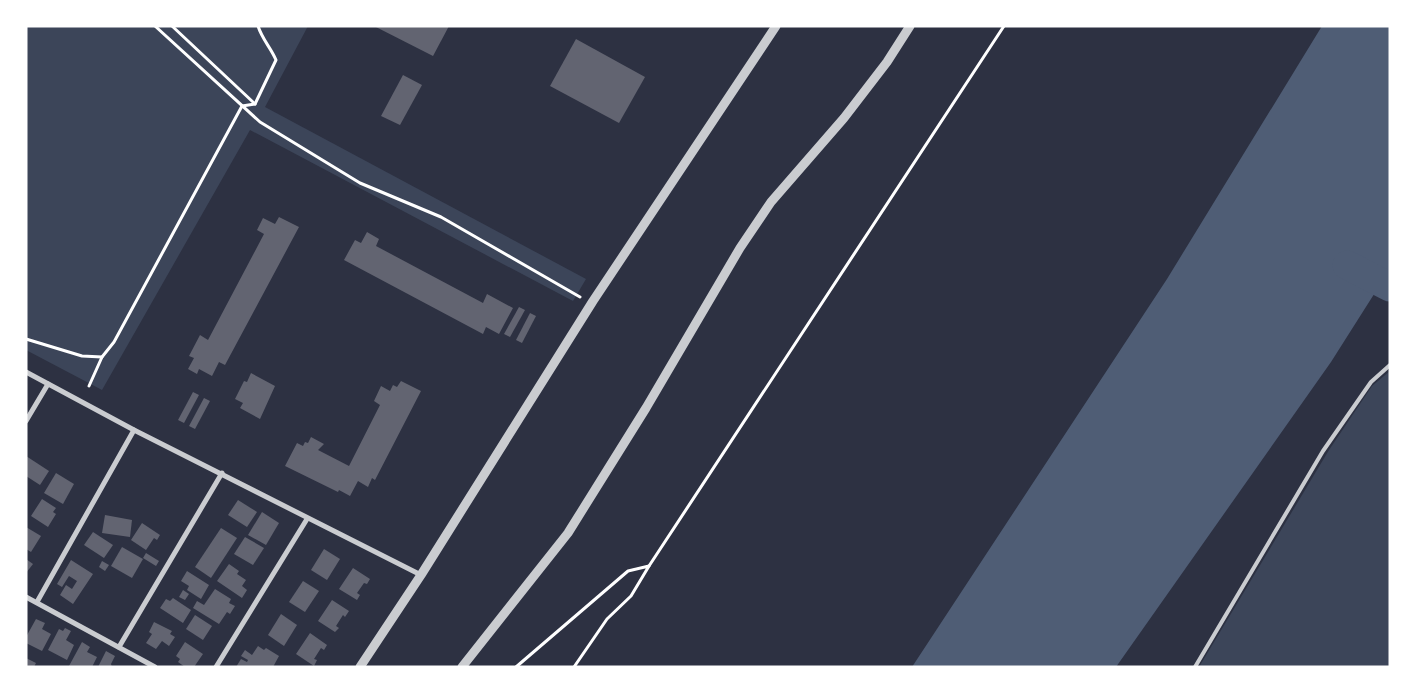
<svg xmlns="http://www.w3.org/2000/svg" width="1416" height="693" viewBox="0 0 1416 693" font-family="'Source Sans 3',sans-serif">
<rect width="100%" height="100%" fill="#2d3142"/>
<g fill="#3c4559">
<path d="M 26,26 L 308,26 L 265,107 L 586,279 L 573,301 L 250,130 L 102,390 L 26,350 Z"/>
<path d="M 1390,371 L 1390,667 L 1199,667 L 1329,450 L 1372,386 Z"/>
</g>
<path fill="#4f5d75" d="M 1322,26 L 1390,26 L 1390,269 L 1331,362 L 1116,667 L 912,667 L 1167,279 Z"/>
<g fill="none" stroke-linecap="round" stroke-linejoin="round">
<path stroke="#4f5d75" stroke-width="29" d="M 1347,265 L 1390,287"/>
</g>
<g fill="#626471">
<path d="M 374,26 L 449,26 L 433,56 Z"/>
<path d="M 576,39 L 645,77 L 619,123 L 550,86 Z"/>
<path d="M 403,75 L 422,85 L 400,125 L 381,116 Z"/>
<path d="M 279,217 L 299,227 L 225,365 L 219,362 L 212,376 L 199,369 L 197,374 L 188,369 L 194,358 L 189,356 L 200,335 L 208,340 L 264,234 L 257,230 L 263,218 L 275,224 Z"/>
<path d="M 367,232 L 379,239 L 376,246 L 483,303 L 487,294 L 513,308 L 499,334 L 486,327 L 483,334 L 344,260 L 355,240 L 361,243 Z"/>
<path d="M 519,307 L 525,310 L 510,337 L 504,334 Z"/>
<path d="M 530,313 L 536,316 L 522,343 L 516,340 Z"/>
<path d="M 251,373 L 275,386 L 260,419 L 240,408 L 243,403 L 235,399 L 244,381 L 247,382 Z"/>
<path d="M 401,381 L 421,391 L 375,480 L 372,478 L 368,487 L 358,481 L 350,496 L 339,490 L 338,492 L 285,466 L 297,443 L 303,446 L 305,442 L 308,443 L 311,437 L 324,444 L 318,450 L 349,466 L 380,405 L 374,401 L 381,386 L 390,391 L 393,385 L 397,387 Z"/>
<path d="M 193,392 L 199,395 L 184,423 L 178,420 Z"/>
<path d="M 204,398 L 210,401 L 195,429 L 189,426 Z"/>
<path d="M 26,456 L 49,471 L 40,485 L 26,476 Z"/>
<path d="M 56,473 L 74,484 L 63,504 L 44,493 Z"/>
<path d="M 42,499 L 56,508 L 53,512 L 56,514 L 48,527 L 31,516 Z"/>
<path d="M 238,500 L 257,512 L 247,527 L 228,515 Z"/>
<path d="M 262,512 L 279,523 L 266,545 L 248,535 Z"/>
<path d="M 105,515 L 132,520 L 130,537 L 102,533 Z"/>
<path d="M 142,523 L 160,535 L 157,540 L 154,538 L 146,550 L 131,540 Z"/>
<path d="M 26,527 L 41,536 L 31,552 L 26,549 Z"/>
<path d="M 221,528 L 237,538 L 211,578 L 195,567 Z"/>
<path d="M 93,532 L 113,545 L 104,558 L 84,545 Z"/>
<path d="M 245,537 L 264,548 L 253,565 L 234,554 Z"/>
<path d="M 122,547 L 143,559 L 132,578 L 111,566 Z"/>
<path d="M 324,549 L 340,559 L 327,580 L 311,570 Z"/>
<path d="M 146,553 L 159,561 L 156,566 L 143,558 Z"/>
<path d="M 26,559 L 33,564 L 26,573 Z"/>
<path d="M 71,560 L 93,574 L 73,604 L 60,595 L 66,585 L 72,589 L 77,581 L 69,576 L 62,587 L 57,584 Z"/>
<path d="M 102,561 L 109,565 L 105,571 L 99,567 Z"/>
<path d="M 229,564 L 239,571 L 237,574 L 246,580 L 242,586 L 247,590 L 242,598 L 217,581 Z"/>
<path d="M 353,568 L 370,579 L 367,584 L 364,583 L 357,593 L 360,595 L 357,600 L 339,589 Z"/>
<path d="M 187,571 L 209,585 L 201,599 L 187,590 L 189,586 L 181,581 Z"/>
<path d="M 303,581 L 319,591 L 305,612 L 289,602 Z"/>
<path d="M 215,589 L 231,599 L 229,603 L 235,606 L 230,614 L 227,612 L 219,624 L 193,608 L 197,601 L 204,605 Z"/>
<path d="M 183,590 L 189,594 L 185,600 L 179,597 Z"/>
<path d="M 173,598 L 191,610 L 183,623 L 160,608 L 166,599 L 170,601 Z"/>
<path d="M 332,600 L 349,611 L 345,617 L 343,615 L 336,626 L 339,628 L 335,632 L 318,621 Z"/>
<path d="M 281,614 L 297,625 L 284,646 L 268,635 Z"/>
<path d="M 195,615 L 212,626 L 203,640 L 186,629 Z"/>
<path d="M 36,619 L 45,623 L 42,629 L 51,634 L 42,651 L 26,643 L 26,637 Z"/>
<path d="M 154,622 L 172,631 L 170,634 L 175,637 L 169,646 L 162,641 L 156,649 L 146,643 L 152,634 L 149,632 Z"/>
<path d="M 65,628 L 71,631 L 66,640 L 74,645 L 67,660 L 48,650 L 59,629 L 63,631 Z"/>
<path d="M 310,633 L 327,645 L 324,650 L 321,648 L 314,659 L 317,660 L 314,666 L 296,654 Z"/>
<path d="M 82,642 L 90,647 L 87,652 L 97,657 L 92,667 L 71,667 L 69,666 Z"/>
<path d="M 185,642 L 203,654 L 194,667 L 185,667 L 178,662 L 180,659 L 176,656 Z"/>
<path d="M 258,646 L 264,650 L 266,648 L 279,656 L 273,667 L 236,667 L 241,659 L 247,662 L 248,660 L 241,656 L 245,650 L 252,655 Z"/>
<path d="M 106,651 L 115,656 L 111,664 L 112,667 L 98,667 Z"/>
<path d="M 26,658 L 36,663 L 34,667 L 26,667 Z"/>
</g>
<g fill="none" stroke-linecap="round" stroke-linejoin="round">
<g stroke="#fff" stroke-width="3">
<path d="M 155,26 L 260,122 L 360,183 L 441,217 L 580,297"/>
<path d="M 172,26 L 254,103"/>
<path d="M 255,104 L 276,60 C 271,48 262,39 258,26"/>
<path d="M 26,339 L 82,356 L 102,357 L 114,342 L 242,106 L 255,104"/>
<path d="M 89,386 L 102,357"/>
<path d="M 649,566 L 1004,26"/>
<path d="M 516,667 L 628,571 L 649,566 L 631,596 L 607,619 L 574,667"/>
</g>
<path stroke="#caccd0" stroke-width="4" d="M 1195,667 L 1323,451 L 1371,382 L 1390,365"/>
<g stroke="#caccd0" stroke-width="5">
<path d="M 26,372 L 134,430 L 421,575"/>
<path d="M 26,421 L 48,384"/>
<path d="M 26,597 L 155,667"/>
<path d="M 37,602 L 134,430"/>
<path d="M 119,647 L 222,473"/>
<path d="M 216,667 L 307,519"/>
</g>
<g stroke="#caccd0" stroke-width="9">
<path d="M 360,667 L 421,575 L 593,301 L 776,26"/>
<path d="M 462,667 L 568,533 L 646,408 L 740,248 L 771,202 L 844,118 L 887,62 L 910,26"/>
</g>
</g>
<rect width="1416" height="693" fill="none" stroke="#ffffff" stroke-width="55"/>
</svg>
